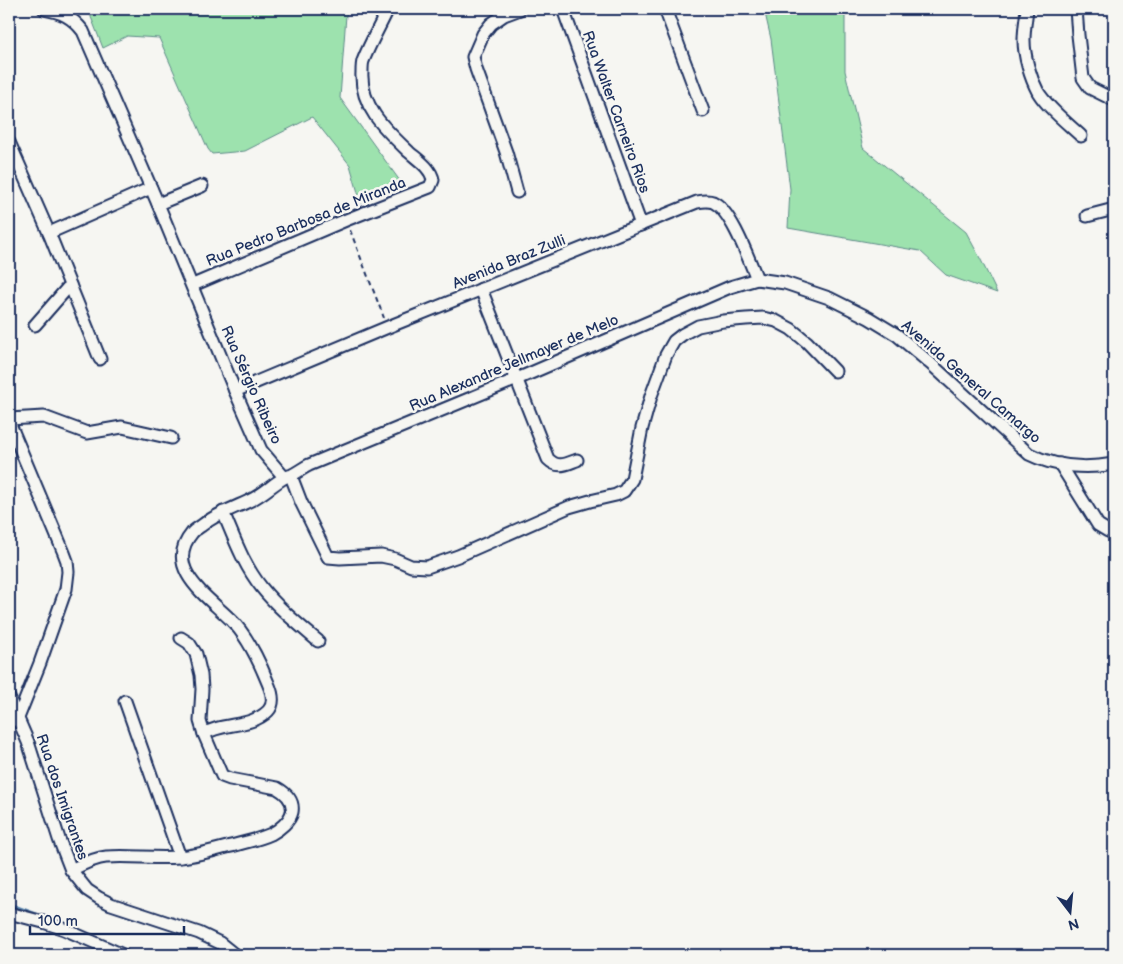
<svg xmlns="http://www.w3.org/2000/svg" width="1123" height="964" viewBox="0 0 1123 964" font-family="'Balsamiq Sans',sans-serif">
<rect width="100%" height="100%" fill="#f6f6f2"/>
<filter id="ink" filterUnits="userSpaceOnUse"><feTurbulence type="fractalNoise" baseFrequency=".02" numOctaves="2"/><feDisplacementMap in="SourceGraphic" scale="10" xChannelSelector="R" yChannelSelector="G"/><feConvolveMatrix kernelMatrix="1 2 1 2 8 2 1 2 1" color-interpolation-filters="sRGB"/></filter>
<g filter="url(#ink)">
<g fill="#9de2ae" stroke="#5c8886">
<path d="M 91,9 L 351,9 L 346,15 L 340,98 L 400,181 L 361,203 L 350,165 L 312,117 L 245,151 L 212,154 L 208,149 L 159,38 L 127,36 L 103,48 L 91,17 Z"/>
<path d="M 764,9 L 845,9 L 845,71 L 863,148 L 966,232 L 981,260 L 997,293 L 946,275 L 920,251 L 788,228 L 790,189 L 771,39 Z"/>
</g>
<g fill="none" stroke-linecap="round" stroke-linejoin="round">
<g stroke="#5c88b0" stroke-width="3">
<path d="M 9,904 L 39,915"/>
<path d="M 124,950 L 137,955"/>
</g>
<g stroke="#1b2f5e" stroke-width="15">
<g id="minor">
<path d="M 44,9 C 62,12 72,17 83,31 L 158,204 L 235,391 L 261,450 L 284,477"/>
<path d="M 563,9 L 641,225"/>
<path d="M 665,9 L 703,111"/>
<path d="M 1027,9 C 1026,19 1024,29 1024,40 C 1024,56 1030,77 1038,92 C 1048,108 1067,123 1081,136"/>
<path d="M 1076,9 L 1078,35 L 1083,78 L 1090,88 L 1114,100"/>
<path d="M 9,142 L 49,233 L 100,359"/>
<path d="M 517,192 L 506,152 L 476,69 L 473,57 L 483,34 L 491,24 L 504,15 L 520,9"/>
<path d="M 158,204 L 202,186"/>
<path d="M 1087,216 L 1114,209"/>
<path d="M 49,233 L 151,188"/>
<path d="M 193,285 L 346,220 L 430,187 L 433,180 C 431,168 418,160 409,152 C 386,130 360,107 362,72 C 362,69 362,64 363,61 C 370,43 380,26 388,9"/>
<path d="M 481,289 L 548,459 C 558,469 566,464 577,460"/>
<path d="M 35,325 L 70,285"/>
<path d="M 235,391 L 388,327 L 697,202 C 702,201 708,200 713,202 C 731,210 749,260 757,279"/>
<path d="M 9,419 L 44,417 L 87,433 L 122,427 L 171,438"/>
<path d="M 9,422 L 64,553 L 67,561 L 68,572 L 66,589 L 40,663 L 18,718 L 9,722"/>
<path d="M 1060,464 L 1098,525 L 1108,531 L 1114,532"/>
<path d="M 291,476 L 301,502 L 328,557 L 340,558 L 381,556 L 395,559 L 411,566 L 427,567 L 458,556 L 569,507 L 590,501 L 616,495 L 624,491 L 632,479 L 642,428 L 651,396 L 666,355 L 674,341 L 683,334 L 698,326 L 723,321 L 746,319 L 763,318 L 776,321 L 791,329 L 807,342 L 835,371"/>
<path d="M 223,512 C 234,538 244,566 262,588 C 278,608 298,624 318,641"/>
<path d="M 9,698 L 28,742 L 59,839 L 71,870 L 87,890 L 99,898 L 111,904 L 199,933 L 220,943 L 235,955"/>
<path d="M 125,701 L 180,857"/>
<path d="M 204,734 C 222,722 251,728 268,711 C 275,704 272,692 268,683 C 260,663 250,641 235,624 C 213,600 161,570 192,533 C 194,530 198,528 201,526 C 217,513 233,509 251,500 C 263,494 271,486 282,479 C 285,477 289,476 292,475 C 298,472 303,468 309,465 L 517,379 L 730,287 L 757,279 L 785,283 L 829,298 L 869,318 L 897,335 L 931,364 L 1029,454 C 1055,467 1086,469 1114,464"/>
<path d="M 71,870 C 81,865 94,858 106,857 C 130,855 155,859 179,857 C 195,856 211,851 227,847 C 242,843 258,840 271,834 C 279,830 290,821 292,812 C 294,801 286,793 277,788 L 230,779 L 222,776 L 204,734 L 200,721 L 202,689 L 201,675 L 196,654 L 189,643 L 181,638"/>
<path d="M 9,913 L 43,922 L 64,929 L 123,955"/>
</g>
</g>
<path stroke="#1b2f5e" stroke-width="2" stroke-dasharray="5 4" stroke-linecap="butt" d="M 350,230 L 384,318"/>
<use href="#minor" stroke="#f6f6f2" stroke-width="11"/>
</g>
</g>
<g text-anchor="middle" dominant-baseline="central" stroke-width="5" stroke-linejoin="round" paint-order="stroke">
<g font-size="15" fill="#1b2f5e" stroke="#f6f6f2">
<text transform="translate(616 112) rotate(70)">Rua Walter Carneiro Rios</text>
<text transform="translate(306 222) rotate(-22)">Rua Pedro Barbosa de Miranda</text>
<text transform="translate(509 262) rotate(-22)">Avenida Braz Zulli</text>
<text transform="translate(514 363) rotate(-23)">Rua Alexandre Jellmayer de Melo</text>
<text transform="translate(971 382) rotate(41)">Avenida General Camargo</text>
<text transform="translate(251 385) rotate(66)">Rua Sérgio Ribeiro</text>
<text transform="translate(62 797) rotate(71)">Rua dos Imigrantes</text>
</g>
</g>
<rect width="1123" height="964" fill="none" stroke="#f6f6f2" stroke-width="30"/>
<rect x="15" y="15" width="1093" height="934" fill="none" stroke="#1b2f5e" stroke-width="2" filter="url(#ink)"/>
<g transform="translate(1070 912) rotate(164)" stroke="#f6f6f2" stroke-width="4" paint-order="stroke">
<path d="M0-4L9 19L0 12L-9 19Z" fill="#1b2f5e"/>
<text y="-8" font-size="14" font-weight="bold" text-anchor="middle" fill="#1b2f5e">N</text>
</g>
<path d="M30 926v8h154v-8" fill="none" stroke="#1b2f5e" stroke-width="2.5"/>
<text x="38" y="926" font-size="15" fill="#1b2f5e" stroke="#f6f6f2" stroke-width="4" paint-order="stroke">100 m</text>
</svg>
